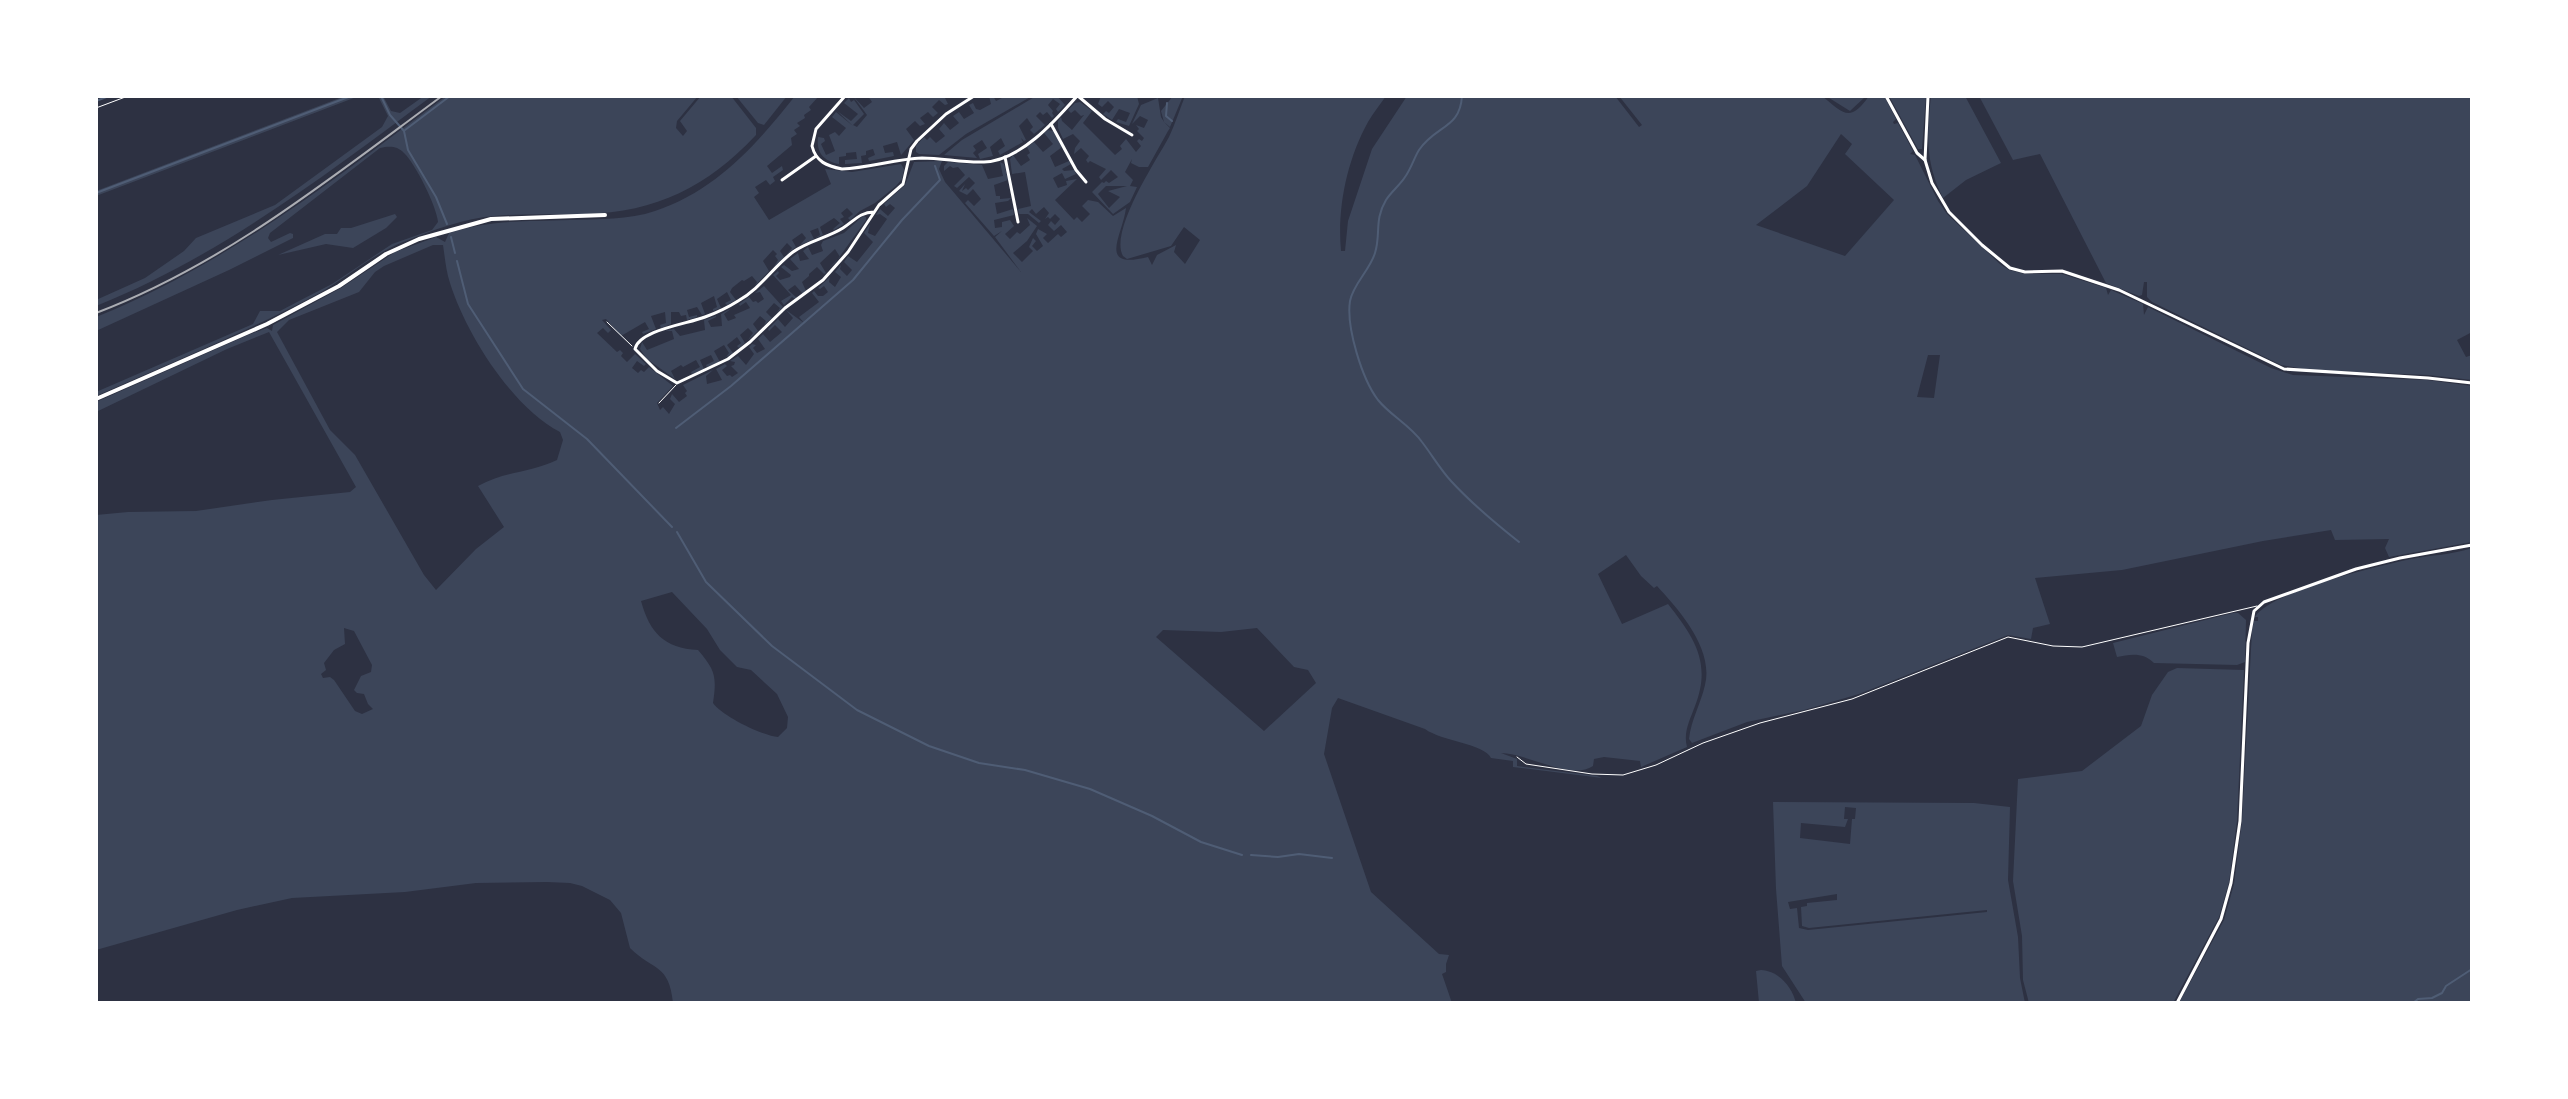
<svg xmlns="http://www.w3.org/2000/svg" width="2568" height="1099" viewBox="0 0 2568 1099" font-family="Signika,sans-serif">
<rect width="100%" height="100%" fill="#2d3142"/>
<g fill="#3c4559" fill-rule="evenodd">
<path d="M 345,96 L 359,96 L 96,196 L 96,191 Z"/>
<path d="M 378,96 L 383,96 L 391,111 L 400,113 L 424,96 L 432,96 C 325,175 221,256 96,306 L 96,300 L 145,278 L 184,251 L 196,238 L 275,205 L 382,127 L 388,116 Z"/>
<path d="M 446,96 L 698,96 L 677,121 L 676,128 L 683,136 L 687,131 L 680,121 L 701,96 L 731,96 L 756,128 L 756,135 C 707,187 657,212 585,214 C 555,215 524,213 494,216 C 465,218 433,230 406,241 C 372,253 344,281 312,297 C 242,334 168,364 96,396 L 96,392 L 253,324 L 260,311 L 280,311 L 297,302 L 332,284 L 392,244 L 432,230 L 438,222 C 437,207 415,163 404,153 C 397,146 390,146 380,148 L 270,233 L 268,238 L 271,242 L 290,233 L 293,234 L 293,238 L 229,270 L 96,331 L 96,317 C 227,264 334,180 446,96 Z"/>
<path d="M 736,96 L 787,96 L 764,125 L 758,123 Z"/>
<path d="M 795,96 L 819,96 L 809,107 L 811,110 L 804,115 L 805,118 L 797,123 L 800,126 L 794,130 L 797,134 L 791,138 L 792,145 L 767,166 L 772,173 L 782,166 L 783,170 L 773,177 L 775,181 L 770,185 L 766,180 L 755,187 L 759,193 L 754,197 L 769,220 L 831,184 L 825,169 L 852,172 L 901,164 L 904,169 L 902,179 L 896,186 L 875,203 L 860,211 L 850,220 L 848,218 L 853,214 L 847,208 L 841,213 L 844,217 L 840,219 L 844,224 L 834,230 L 833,229 L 840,223 L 834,218 L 820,227 L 823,235 L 815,238 L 820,235 L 818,228 L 810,231 L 814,239 L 800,245 L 806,238 L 802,233 L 792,240 L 796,247 L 787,254 L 792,248 L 787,243 L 780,251 L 784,257 L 774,267 L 778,260 L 775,256 L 777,254 L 773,250 L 763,261 L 769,271 L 755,286 L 757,282 L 752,276 L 744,281 L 742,280 L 732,288 L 730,292 L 736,300 L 727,305 L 725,303 L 731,300 L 727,292 L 717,299 L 721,308 L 713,311 L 713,309 L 717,307 L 714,296 L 701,303 L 705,314 L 702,315 L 697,307 L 687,310 L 689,317 L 697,315 L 697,317 L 687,320 L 686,315 L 681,316 L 679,312 L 671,312 L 671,324 L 661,328 L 660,325 L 666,323 L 665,312 L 651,316 L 656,329 L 643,334 L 642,332 L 649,329 L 645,322 L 621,336 L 606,319 L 602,320 L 611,330 L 608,333 L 603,328 L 597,333 L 617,352 L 620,350 L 623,353 L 621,356 L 627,362 L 635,354 L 646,364 L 644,366 L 637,361 L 632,368 L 638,373 L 641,370 L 644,372 L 649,367 L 673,386 L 657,403 L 660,410 L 663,407 L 669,414 L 675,404 L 670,399 L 672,394 L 679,402 L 687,396 L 685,393 L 687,391 L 683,385 L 713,370 L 706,376 L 707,384 L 722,380 L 716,369 L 725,364 L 727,366 L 722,370 L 727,376 L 730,375 L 732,377 L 738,373 L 731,366 L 734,365 L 735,362 L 730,361 L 738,356 L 746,365 L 754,354 L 749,347 L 752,344 L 756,345 L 753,348 L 757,353 L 765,349 L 758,339 L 763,334 L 770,342 L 782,332 L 775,325 L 769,331 L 768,329 L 778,319 L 785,327 L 793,318 L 786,310 L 804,323 L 799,317 L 819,302 L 812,293 L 814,291 L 818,296 L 823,296 L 828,292 L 824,286 L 820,289 L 818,288 L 830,277 L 829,282 L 835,287 L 841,277 L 835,272 L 841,265 L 840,269 L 847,276 L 852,270 L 844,262 L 848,256 L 857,262 L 873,242 L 864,233 L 870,224 L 868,233 L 875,236 L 887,219 L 880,214 L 876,215 L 880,209 L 888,216 L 895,208 L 890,204 L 886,207 L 884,204 L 905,185 L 914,162 L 942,161 L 939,169 L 945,182 L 1021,272 L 995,237 L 1002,231 L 994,236 L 965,203 L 968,200 L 974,206 L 981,199 L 973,189 L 967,195 L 959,191 L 965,184 L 962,191 L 966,188 L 968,190 L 975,183 L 969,177 L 957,188 L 954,186 L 965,175 L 958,167 L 953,168 L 950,166 L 944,171 L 944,166 L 948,162 L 982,165 L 988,179 L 1003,176 L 1000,162 L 1004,164 L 1008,180 L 994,185 L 996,196 L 1000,196 L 1000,199 L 1011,198 L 1008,201 L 995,203 L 997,214 L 1013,209 L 1014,215 L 994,220 L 995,228 L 1002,227 L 1002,222 L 1010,220 L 1014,226 L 1005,234 L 1010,239 L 1017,232 L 1020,234 L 1030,225 L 1027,218 L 1037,226 L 1027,241 L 1013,253 L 1022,262 L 1033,251 L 1029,247 L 1033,238 L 1036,241 L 1032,246 L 1037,251 L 1043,246 L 1036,234 L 1038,229 L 1047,234 L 1043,238 L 1048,243 L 1058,234 L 1061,237 L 1067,232 L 1061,225 L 1054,231 L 1048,225 L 1051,221 L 1055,225 L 1060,219 L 1055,214 L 1050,219 L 1048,217 L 1045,219 L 1049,213 L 1044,207 L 1036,214 L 1032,209 L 1029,212 L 1041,221 L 1039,223 L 1028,214 L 1019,214 L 1018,209 L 1031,206 L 1025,172 L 1012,174 L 1010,159 L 1013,155 L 1021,166 L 1030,160 L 1027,155 L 1030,153 L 1027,147 L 1034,142 L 1043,152 L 1053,144 L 1044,133 L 1048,130 L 1053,131 L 1062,147 L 1050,156 L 1055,167 L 1069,161 L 1071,164 L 1062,169 L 1064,171 L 1074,170 L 1076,174 L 1065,179 L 1062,173 L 1053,178 L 1058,188 L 1067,185 L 1066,181 L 1077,179 L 1055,200 L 1074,220 L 1077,217 L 1082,222 L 1090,214 L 1082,206 L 1088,200 L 1098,202 L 1113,216 L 1126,208 C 1123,235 1096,270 1148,257 L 1152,265 L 1157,255 L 1176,245 L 1174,252 L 1185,264 L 1200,240 L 1184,227 L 1171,246 L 1127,259 L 1123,256 C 1109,231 1156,161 1169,137 C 1175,124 1180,109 1185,96 L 1386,96 C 1380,105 1373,113 1368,122 C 1347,160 1337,208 1341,251 L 1345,251 L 1348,221 L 1372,149 L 1407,96 L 1615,96 L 1639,127 L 1642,125 L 1619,96 L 1822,96 C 1844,114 1850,123 1869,96 L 1884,96 L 1896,119 L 1893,122 L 1894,124 L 1898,123 L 1913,151 L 1910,154 L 1915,155 L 1938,201 L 1947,214 L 2001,265 L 2009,270 L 2025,274 L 2062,274 L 2106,288 L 2108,295 L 2111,290 L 2143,304 L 2144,315 L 2148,307 L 2271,368 L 2293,375 L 2427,380 L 2472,386 L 2472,542 L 2389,557 L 2385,548 L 2389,539 L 2335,540 L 2331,530 L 2263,541 L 2122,570 L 2035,578 L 2050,624 L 2033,628 L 2031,639 L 2008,635 L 1859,694 L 1804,710 L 1747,722 L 1692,743 L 1689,739 C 1691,720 1701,703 1705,685 C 1714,649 1679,610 1657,586 L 1654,588 L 1641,576 L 1626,555 L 1598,574 L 1622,624 L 1668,604 C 1694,637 1712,663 1695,706 C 1690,720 1683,732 1687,747 L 1641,767 L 1640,761 L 1604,757 L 1594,759 L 1593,766 C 1570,781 1527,753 1501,753 L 1517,759 L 1517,766 L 1597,776 L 1602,778 L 1513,767 L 1513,761 L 1491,758 C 1485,744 1441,741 1425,729 L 1338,698 L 1332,708 L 1324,754 L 1371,892 L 1439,954 L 1449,955 L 1446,964 L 1446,972 L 1442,974 L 1452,1003 L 673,1003 C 669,963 653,971 630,948 L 621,913 L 610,900 L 582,886 L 570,883 L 547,882 L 476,883 L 405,892 L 292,898 L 237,910 L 96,950 L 96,515 L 128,512 L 196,511 L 272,500 L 350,492 L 356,487 L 269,332 L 227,349 L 96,412 L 96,402 L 248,335 L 267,328 L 272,331 L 273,325 L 341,288 L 395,252 L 436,237 L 445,242 L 449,233 C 494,219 524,222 570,220 C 598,219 629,220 655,211 C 716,191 757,144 795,96 ZM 1841,134 L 1852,144 L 1845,154 L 1894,200 L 1845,256 L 1756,225 L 1807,186 ZM 433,245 L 443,245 C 445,258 446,271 450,283 C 466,334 512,407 560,432 L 563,440 L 557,460 C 530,473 505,471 478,486 L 504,527 L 476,549 L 436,590 L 424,575 L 355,455 L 330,430 L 277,332 L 289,320 L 359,292 L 375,272 L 384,266 ZM 1928,355 L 1940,355 L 1934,398 L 1917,397 ZM 672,592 L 707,629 L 720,650 L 737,667 L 751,670 L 777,694 L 788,717 L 787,728 L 778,737 C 763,736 722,716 713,703 C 717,676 715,670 698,650 C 664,648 650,633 641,601 ZM 344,628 L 354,631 L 372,665 L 371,672 L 361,676 L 354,690 L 357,693 L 364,694 L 368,704 L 373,709 L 362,714 L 355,711 L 334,680 L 330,677 L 323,678 L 321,674 L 326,670 L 324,663 L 334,650 L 345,644 ZM 1257,628 L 1294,667 L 1308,670 L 1316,683 L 1264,731 L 1156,637 L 1163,630 L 1221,632 Z"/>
<path d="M 853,96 L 864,108 L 872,102 L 868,96 L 944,96 L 948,104 L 945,105 L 939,100 L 932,107 L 938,113 L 933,117 L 928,112 L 920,118 L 925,124 L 920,126 L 915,121 L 906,129 L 914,140 L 902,154 L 901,155 L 897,142 L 883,146 L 885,153 L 893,152 L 894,156 L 869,161 L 868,158 L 875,155 L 873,149 L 866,151 L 866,155 L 861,156 L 862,163 L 845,164 L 845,160 L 857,159 L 856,152 L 846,153 L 846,156 L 839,157 L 839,164 C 824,161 816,153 818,137 L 824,138 L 825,141 L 821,144 L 826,155 L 835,151 L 829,135 L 835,132 L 839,136 L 846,128 L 832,117 L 836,112 L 853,126 L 837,111 L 851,121 L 858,114 L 844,103 L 849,98 L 851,102 L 854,100 L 864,114 L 853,125 L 857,127 L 867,115 Z"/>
<path d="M 989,96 L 993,96 L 996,101 L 1006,96 L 1032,96 L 966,134 L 939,155 L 919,154 L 916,152 L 916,146 L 924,137 L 927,140 L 930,137 L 936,143 L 945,136 L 939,129 L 944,123 L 950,130 L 959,123 L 953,116 L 959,112 L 964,119 L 974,113 L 969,105 L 973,103 L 976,109 L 980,110 L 991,104 Z"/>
<path d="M 1036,96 L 1057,96 L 1065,105 L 1058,112 L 1056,109 L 1060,104 L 1053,99 L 1048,105 L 1053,111 L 1052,113 L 1054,116 L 1052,118 L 1047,112 L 1043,115 L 1040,112 L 1036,116 L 1045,125 L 1034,134 L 1030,130 L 1033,127 L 1027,118 L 1019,126 L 1026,140 L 1024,141 L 1021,138 L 1023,142 L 1000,155 L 998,151 L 1005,146 L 1001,138 L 990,147 L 993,156 L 980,159 L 978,154 L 987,148 L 982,140 L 973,146 L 976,150 L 973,153 L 977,158 L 944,155 L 962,140 Z"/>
<path d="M 1101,96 L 1137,96 L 1139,104 L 1129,126 L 1116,122 L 1118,119 L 1126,122 L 1130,113 L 1119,109 L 1112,120 L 1103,114 L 1106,111 L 1109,113 L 1114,107 L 1108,101 L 1102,107 L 1098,104 Z"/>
<path d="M 1173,96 L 1183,96 L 1170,127 L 1164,122 L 1170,128 L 1168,131 L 1148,167 L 1139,167 L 1131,163 L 1132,159 L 1125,172 L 1133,180 L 1130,186 L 1137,187 L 1130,202 L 1113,214 L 1092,192 L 1102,182 L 1104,183 L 1106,181 L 1109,183 L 1118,177 L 1111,170 L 1101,180 L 1099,177 L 1106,169 L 1090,161 L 1088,163 L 1086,160 L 1089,156 L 1081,148 L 1074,154 L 1075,148 L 1080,141 L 1073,134 L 1063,139 L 1058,128 L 1058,121 L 1061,117 L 1062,121 L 1072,130 L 1084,115 L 1081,116 L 1075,110 L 1071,113 L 1068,110 L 1075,103 L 1080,102 L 1092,111 L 1083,123 L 1115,155 L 1122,149 L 1120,146 L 1126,139 L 1136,152 L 1141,146 L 1137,141 L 1139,139 L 1142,141 L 1144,138 L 1137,131 L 1139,129 L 1136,125 L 1144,128 L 1148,120 L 1140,116 L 1132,124 L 1141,105 L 1158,98 L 1161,117 L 1164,122 L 1161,111 ZM 1106,186 L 1127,186 L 1108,191 L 1120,197 L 1109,208 L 1098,194 Z"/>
<path d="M 1826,96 L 1866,96 L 1850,111 Z"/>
<path d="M 1889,96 L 1926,96 L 1922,149 L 1918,149 Z"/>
<path d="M 1931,96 L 1965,96 L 2001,163 L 1966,180 L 1943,198 C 1925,162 1927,135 1931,96 Z"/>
<path d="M 1979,96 L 2472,96 L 2472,332 L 2457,340 L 2466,357 L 2472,355 L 2472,380 L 2428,375 L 2310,370 L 2281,365 L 2152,302 L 2147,297 L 2147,282 L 2144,282 L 2142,295 L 2139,296 L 2106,283 L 2040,154 L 2013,160 Z"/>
<path d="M 395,214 L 397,217 L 386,228 L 353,248 L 326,244 L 278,255 L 325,234 L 337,234 L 341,228 L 351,228 Z"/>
<path d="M 863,216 L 866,217 L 866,220 L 835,263 L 829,268 L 840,257 L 835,249 L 820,263 L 826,273 L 824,274 L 817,267 L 809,274 L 809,276 L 802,282 L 806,291 L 803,294 L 795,285 L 788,290 L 797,298 L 795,299 L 792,297 L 784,305 L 781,301 L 791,295 L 773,275 L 778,271 L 779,273 L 776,276 L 780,280 L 790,277 L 791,275 L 781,267 L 784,265 L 792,271 L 799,269 L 790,259 L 798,253 L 800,261 L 809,259 L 803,251 L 808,247 L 812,255 L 823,251 L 821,245 L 823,241 L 844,233 Z"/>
<path d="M 764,286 L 783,307 L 776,314 L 780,308 L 774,303 L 766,312 L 772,318 L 764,325 L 766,321 L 760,316 L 753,324 L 758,331 L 748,340 L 753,333 L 748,328 L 740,335 L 745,343 L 739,348 L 737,346 L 741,343 L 737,337 L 727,345 L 733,353 L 726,357 L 729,353 L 724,345 L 714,351 L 720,362 L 707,367 L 706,365 L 714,361 L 711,355 L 700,360 L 704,369 L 692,374 L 691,372 L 700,367 L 696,360 L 683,367 L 681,365 L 671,371 L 675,379 L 647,359 L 640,349 L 642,342 L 647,350 L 674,339 L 672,331 L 665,331 L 674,329 L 680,336 L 705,330 L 704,320 L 716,316 L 716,317 L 708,321 L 711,327 L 722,326 L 721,314 L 732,308 L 724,314 L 728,321 L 736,318 L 734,315 L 750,308 L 746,302 L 740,306 L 739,304 L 749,297 L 753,302 L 756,301 L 758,303 L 764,299 L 760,292 L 755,293 Z"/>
<path d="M 2472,548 L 2472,1003 L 2179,1003 L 2224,920 L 2234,884 L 2242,821 L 2252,630 L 2254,621 L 2258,621 L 2258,617 L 2255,617 C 2271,591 2379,566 2411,559 C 2431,555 2452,555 2472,548 Z"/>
<path d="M 2233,613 L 2238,613 L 2246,620 L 2245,662 L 2237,665 L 2154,663 C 2144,652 2130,654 2117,657 L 2113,643 Z"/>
<path d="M 2177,668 L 2244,670 L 2237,821 L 2229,882 L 2219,917 L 2173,1003 L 2029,1003 L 2023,980 L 2022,936 L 2013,881 L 2018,779 L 2082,771 L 2141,726 L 2152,695 L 2168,672 Z"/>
<path d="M 1773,802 L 1974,803 L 2010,807 L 2008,880 L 2018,937 L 2020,978 L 2025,1003 L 1806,1003 L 1782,966 L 1776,889 ZM 1845,807 L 1856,808 L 1855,819 L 1852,819 L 1850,844 L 1800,838 L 1801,823 L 1845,827 L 1848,819 L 1844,819 ZM 1837,894 L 1837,900 L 1807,903 L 1807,906 L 1801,907 L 1802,926 L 1809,928 L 1987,910 L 1987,912 L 1808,930 L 1799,928 L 1797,908 L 1790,909 L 1788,902 Z"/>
<path d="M 1761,970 C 1779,971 1792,987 1796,1003 L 1759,1003 L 1756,971 Z"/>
</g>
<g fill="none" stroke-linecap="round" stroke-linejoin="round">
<g stroke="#4f5d75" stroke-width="2">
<path d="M 381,96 L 390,115 L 404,131 L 408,150 L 436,197 L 447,224"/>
<path d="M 1462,96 C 1460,129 1436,125 1419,150 C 1414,158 1411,169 1405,177 C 1400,185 1391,192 1386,200 C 1374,220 1381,234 1375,253 C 1370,270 1353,284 1350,301 C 1346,327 1362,379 1378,400 C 1391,416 1410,425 1422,442 C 1432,455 1440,469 1451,481 C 1472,504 1495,523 1519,542"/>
<path d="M 96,101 L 109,96"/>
<path d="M 1167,103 L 1166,116 L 1172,121"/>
<path d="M 405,130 L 450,96"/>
<path d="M 96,193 L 351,96"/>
<path d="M 451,237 L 455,253"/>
<path d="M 457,261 L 468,304 L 523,389 L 587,439 L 672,527"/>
<path d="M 676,428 L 731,386 L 853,280 L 902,220 L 940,180 L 935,166"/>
<path d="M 677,532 L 706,582 L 772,646 L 857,710 L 929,746 L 979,763 L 1025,770 L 1090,789 L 1152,816 L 1201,842 L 1242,855"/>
<path d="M 1251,855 L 1278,857 L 1299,854 L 1332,858"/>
<path d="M 2413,1003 L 2418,999 L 2432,998 L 2442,993 L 2446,986 L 2472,969"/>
</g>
<path stroke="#fff" stroke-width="1" d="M 96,108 L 128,96"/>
<g stroke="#fff" stroke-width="1">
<path d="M 607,322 L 632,346"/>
<path d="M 659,403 L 676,385"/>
<path d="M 1517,757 L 1526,764 L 1592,774 L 1623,775 L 1656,765 L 1703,743 L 1760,723 L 1852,699 L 2008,637 L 2053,646 L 2082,647 L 2257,606"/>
</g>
<g stroke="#fff" stroke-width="3">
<path d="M 845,96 L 816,129 L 812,146 C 816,162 827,166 842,169 C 869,168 895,159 922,158 C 943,158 963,163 984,162 C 1020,161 1055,121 1077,96"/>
<path d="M 1078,96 L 1105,119 L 1132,135"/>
<path d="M 1886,96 L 1917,153 L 1925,160"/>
<path d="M 1051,124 L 1076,170 L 1086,182"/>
<path d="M 1005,157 L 1018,222"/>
<path d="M 782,180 L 816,156"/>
<path d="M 874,212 C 860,212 854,221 843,228 C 827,238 808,241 793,252 C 772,268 761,288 738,301 C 727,308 716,313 705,317 C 687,324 639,330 635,349 L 657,371 L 677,383 L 728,359 L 750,342 L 785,308 L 823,280 L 848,252 L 879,205 L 903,184 L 911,149 L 917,141 L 946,114 L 974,96"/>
</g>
<g stroke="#fff" stroke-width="3">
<path d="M 1928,96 L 1925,160 L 1932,183 L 1949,212 L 1982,245 L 2010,268 L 2025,272 L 2062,271 L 2119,290 L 2284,369 L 2428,378 L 2472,383"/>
<path d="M 2177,1003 L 2221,919 L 2231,883 L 2240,821 L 2248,643 L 2254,611 L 2264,602 L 2356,569 L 2400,558 L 2472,545"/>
</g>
<path stroke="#fff" stroke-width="4" d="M 96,399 L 267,324 L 339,286 L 386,254 L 419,239 L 491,219 L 605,215"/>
<path stroke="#abadb3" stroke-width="2" d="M 96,313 C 225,264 332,177 442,96"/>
</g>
<rect width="2568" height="1099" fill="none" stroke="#ffffff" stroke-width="196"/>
</svg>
